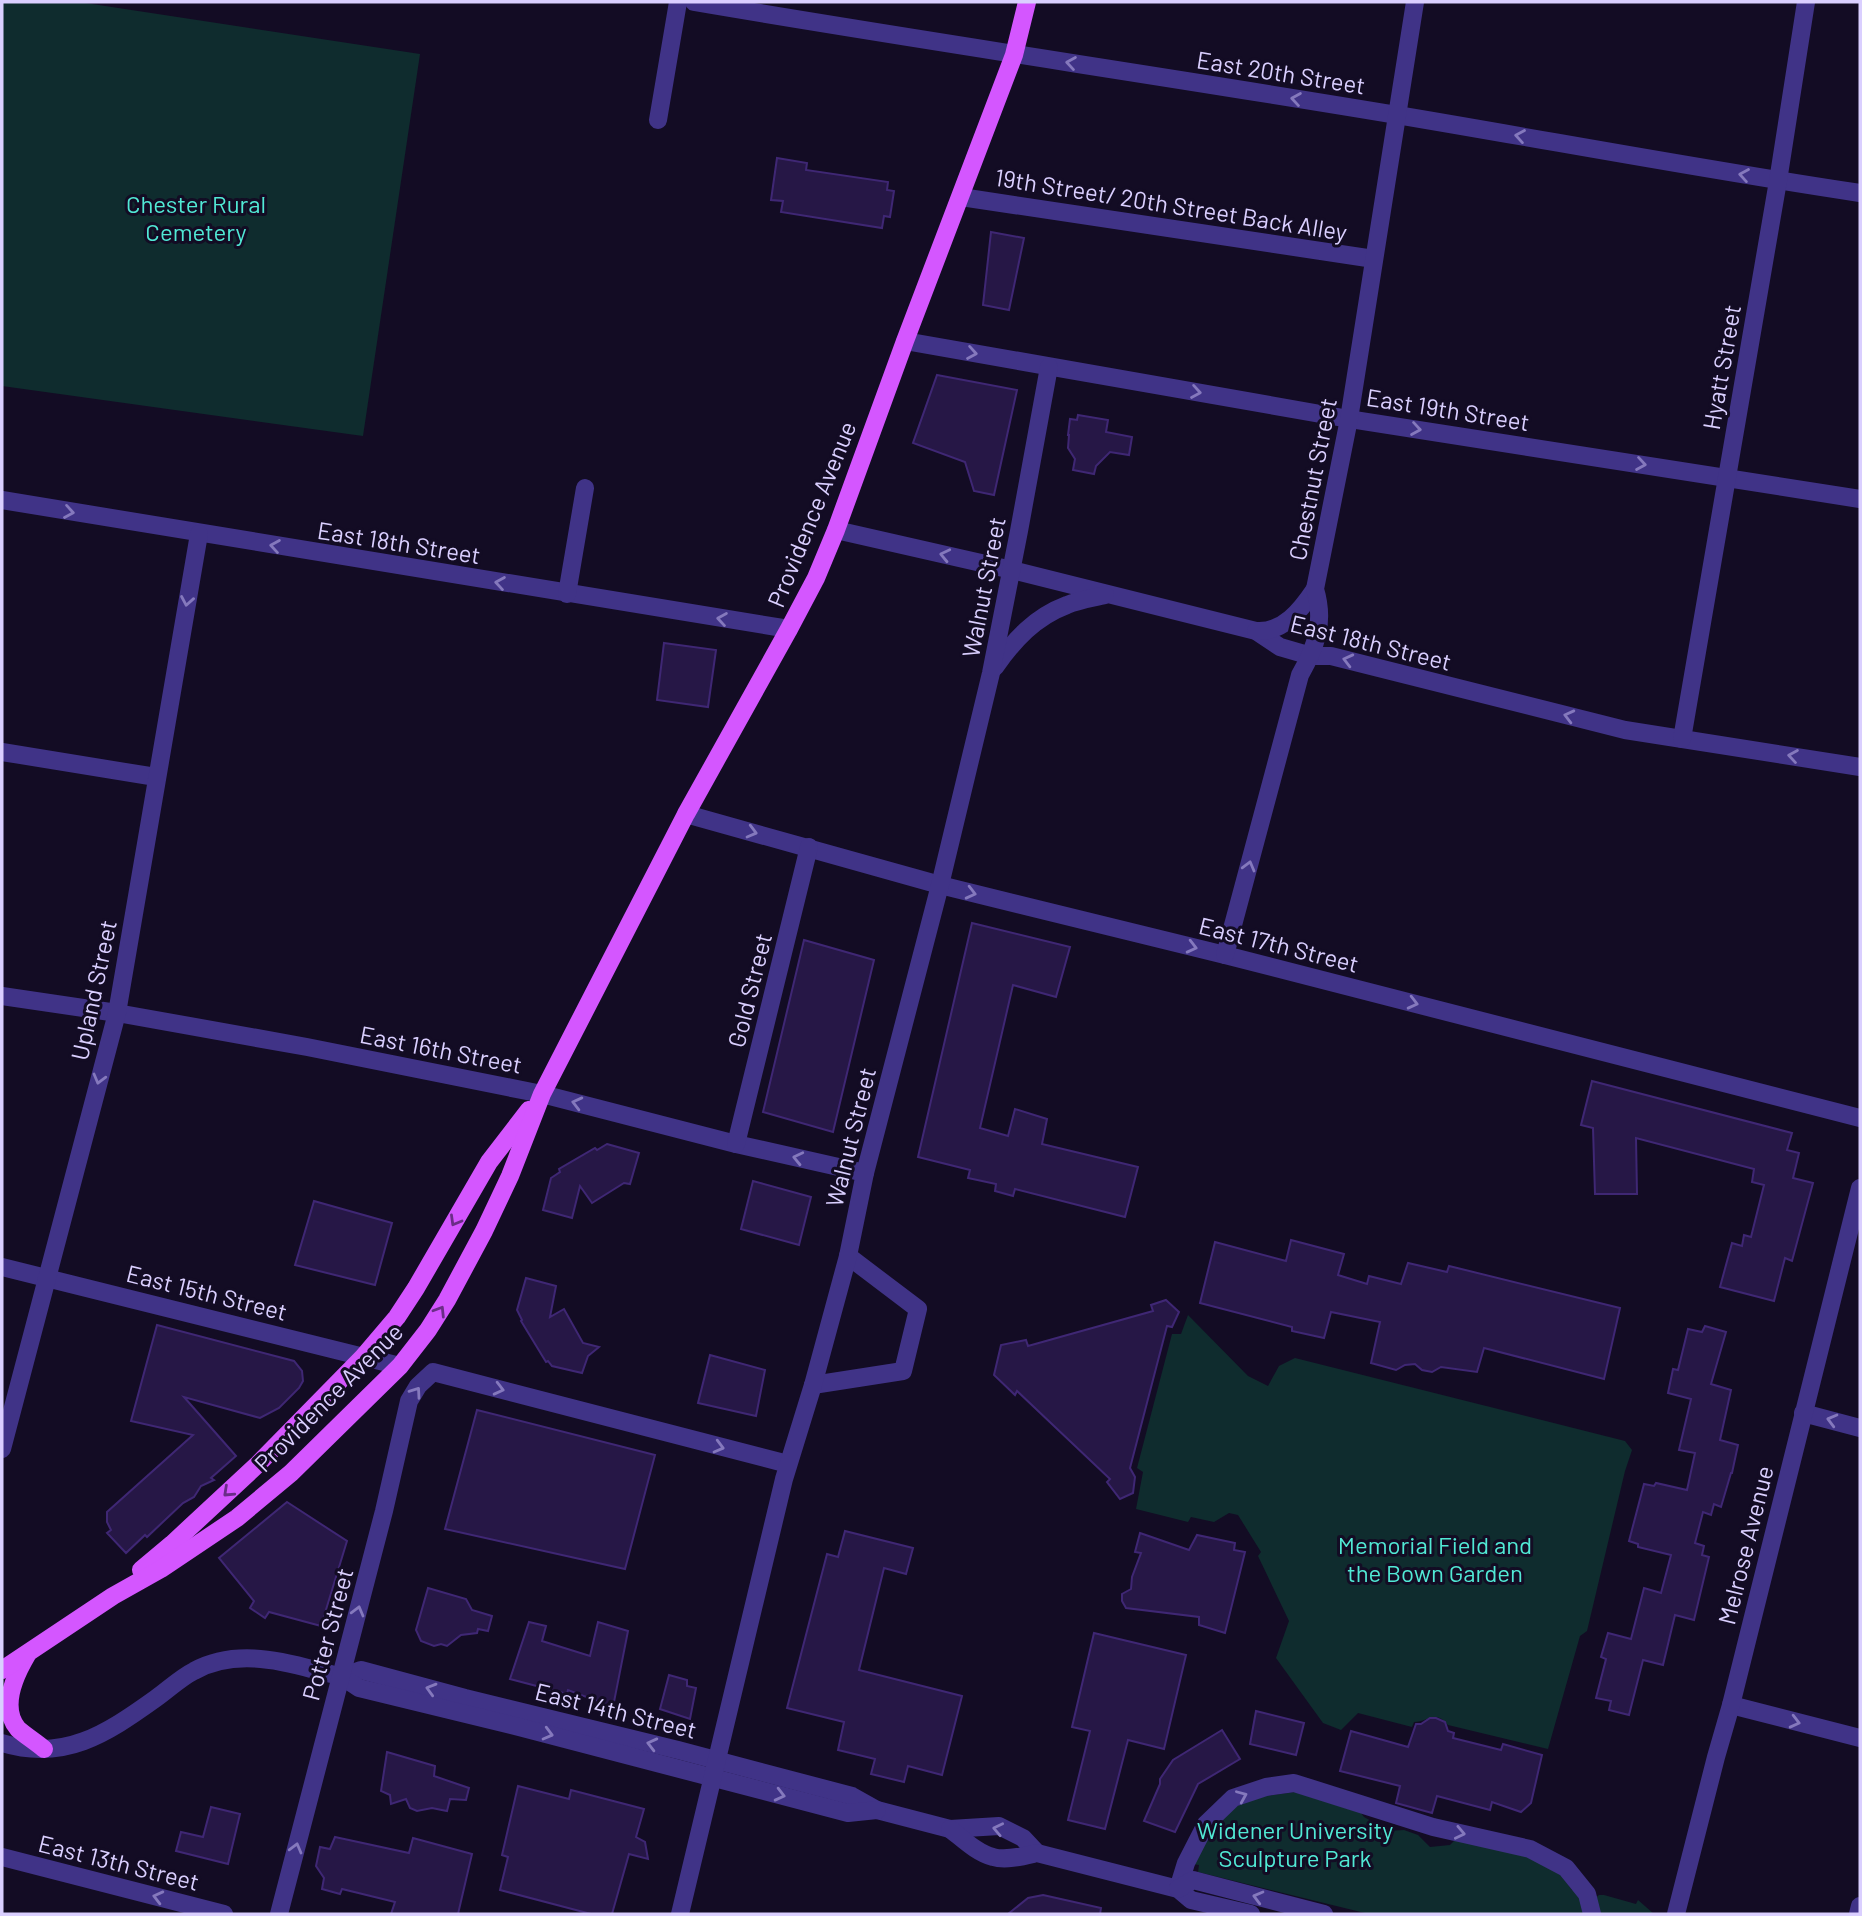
<svg xmlns="http://www.w3.org/2000/svg" width="1862" height="1916" viewBox="0 0 1862 1916" font-family="Barlow,sans-serif">
<rect width="100%" height="100%" fill="#130c24"/>
<g fill="#0f2c2e">
<path d="M 2,2 L 79,2 L 420,54 L 363,436 L 2,386 Z"/>
<path d="M 1188,1315 L 1248,1376 L 1268,1386 L 1279,1366 L 1295,1358 L 1625,1441 L 1632,1450 L 1625,1471 L 1587,1631 L 1580,1636 L 1548,1749 L 1448,1725 C 1435,1709 1428,1722 1414,1722 L 1412,1727 L 1358,1713 L 1341,1730 L 1323,1723 L 1276,1658 L 1289,1621 L 1258,1556 L 1261,1552 L 1238,1515 L 1229,1513 L 1214,1522 L 1191,1517 L 1188,1522 L 1136,1509 L 1143,1472 L 1137,1468 L 1172,1334 L 1181,1334 Z"/>
<path d="M 1295,1792 L 1361,1813 L 1364,1817 L 1389,1831 L 1404,1830 L 1418,1835 L 1430,1847 L 1450,1845 L 1454,1841 L 1465,1839 L 1532,1854 L 1560,1874 L 1572,1890 L 1595,1898 L 1599,1895 L 1604,1895 L 1636,1904 L 1638,1900 L 1654,1914 L 1369,1914 L 1198,1872 L 1199,1865 L 1193,1864 L 1207,1834 L 1229,1811 L 1251,1798 Z"/>
</g>
<g fill="#261746" stroke="#3f2774" stroke-width="2">
<path d="M 777,158 L 807,163 L 806,170 L 888,182 L 887,190 L 894,191 L 890,217 L 884,216 L 882,228 L 781,212 L 783,201 L 771,200 Z"/>
<path d="M 991,232 L 1024,238 L 1009,310 L 983,305 Z"/>
<path d="M 937,375 L 1017,390 L 994,495 L 974,491 L 965,462 L 913,443 Z"/>
<path d="M 1078,415 L 1108,420 L 1106,432 L 1132,437 L 1129,455 L 1110,452 L 1096,466 L 1094,474 L 1073,470 L 1075,459 L 1068,448 L 1069,435 L 1068,435 L 1070,419 L 1077,420 Z"/>
<path d="M 664,643 L 716,650 L 708,707 L 657,700 Z"/>
<path d="M 972,923 L 1070,947 L 1056,997 L 1013,985 L 980,1128 L 1008,1136 L 1015,1109 L 1047,1119 L 1042,1144 L 1138,1167 L 1125,1217 L 1015,1189 L 1013,1196 L 995,1191 L 996,1184 L 968,1178 L 970,1170 L 918,1157 Z"/>
<path d="M 804,940 L 874,960 L 833,1132 L 763,1112 Z"/>
<path d="M 1592,1081 L 1792,1133 L 1787,1150 L 1799,1153 L 1793,1178 L 1813,1183 L 1792,1261 L 1785,1258 L 1774,1301 L 1720,1287 L 1732,1243 L 1742,1246 L 1744,1235 L 1751,1237 L 1764,1185 L 1752,1182 L 1754,1169 L 1636,1138 L 1637,1194 L 1595,1194 L 1593,1128 L 1581,1125 Z"/>
<path d="M 607,1144 L 639,1153 L 630,1184 L 624,1183 L 592,1203 L 580,1186 L 572,1218 L 543,1210 L 551,1178 L 560,1172 L 559,1169 L 595,1148 L 597,1150 Z"/>
<path d="M 753,1181 L 811,1197 L 799,1245 L 741,1229 Z"/>
<path d="M 314,1201 L 392,1223 L 375,1285 L 295,1265 Z"/>
<path d="M 1291,1240 L 1344,1254 L 1338,1275 L 1367,1284 L 1369,1276 L 1401,1284 L 1408,1263 L 1447,1272 L 1449,1266 L 1620,1308 L 1604,1379 L 1484,1348 L 1477,1372 L 1441,1367 L 1432,1372 L 1422,1370 L 1415,1364 L 1405,1365 L 1396,1370 L 1371,1363 L 1380,1322 L 1331,1312 L 1324,1338 L 1292,1331 L 1292,1327 L 1200,1303 L 1215,1242 L 1286,1261 Z"/>
<path d="M 526,1278 L 556,1286 L 550,1317 L 564,1309 L 583,1343 L 599,1347 L 588,1356 L 582,1373 L 552,1366 L 548,1361 L 546,1362 L 521,1321 L 522,1320 L 517,1310 Z"/>
<path d="M 1166,1300 L 1179,1312 L 1172,1327 L 1167,1326 L 1130,1468 L 1135,1477 L 1133,1493 L 1120,1499 L 1107,1482 L 1110,1479 L 1017,1391 L 1015,1395 L 994,1375 L 1001,1345 L 1026,1340 L 1028,1346 L 1153,1311 L 1151,1305 Z"/>
<path d="M 157,1325 L 294,1361 L 302,1371 L 303,1381 L 299,1388 L 279,1408 L 260,1418 L 184,1397 L 236,1456 L 211,1478 L 214,1480 L 201,1486 L 194,1497 L 183,1503 L 147,1537 L 145,1535 L 126,1553 L 107,1533 L 111,1530 L 107,1522 L 107,1512 L 193,1435 L 131,1421 Z"/>
<path d="M 1705,1326 L 1726,1332 L 1711,1384 L 1731,1390 L 1720,1440 L 1738,1445 L 1732,1473 L 1731,1473 L 1721,1507 L 1714,1504 L 1711,1515 L 1703,1512 L 1695,1543 L 1704,1546 L 1702,1555 L 1709,1557 L 1694,1620 L 1675,1615 L 1663,1665 L 1643,1660 L 1629,1715 L 1609,1710 L 1611,1701 L 1596,1698 L 1606,1659 L 1601,1657 L 1608,1633 L 1631,1639 L 1644,1588 L 1661,1593 L 1671,1555 L 1638,1547 L 1638,1544 L 1629,1541 L 1644,1484 L 1654,1486 L 1656,1483 L 1687,1490 L 1695,1453 L 1679,1450 L 1691,1399 L 1668,1393 L 1673,1369 L 1678,1370 L 1688,1329 L 1702,1332 Z"/>
<path d="M 710,1355 L 765,1370 L 756,1416 L 698,1403 Z"/>
<path d="M 477,1410 L 655,1455 L 625,1569 L 445,1529 Z"/>
<path d="M 287,1502 L 347,1541 L 321,1626 L 269,1612 L 265,1618 L 250,1608 L 254,1601 L 219,1558 Z"/>
<path d="M 845,1531 L 913,1548 L 906,1574 L 884,1568 L 859,1670 L 962,1696 L 942,1775 L 908,1766 L 904,1782 L 871,1774 L 875,1759 L 838,1750 L 844,1722 L 787,1708 L 827,1554 L 838,1557 Z"/>
<path d="M 1140,1533 L 1189,1550 L 1197,1535 L 1235,1543 L 1234,1550 L 1245,1552 L 1225,1633 L 1199,1625 L 1199,1617 L 1126,1608 L 1122,1601 L 1122,1594 L 1131,1589 L 1132,1577 L 1141,1553 L 1135,1552 Z"/>
<path d="M 428,1588 L 466,1599 L 472,1610 L 492,1616 L 488,1631 L 478,1629 L 477,1633 L 461,1635 L 447,1646 L 441,1644 L 434,1646 L 421,1641 L 416,1630 Z"/>
<path d="M 529,1622 L 546,1626 L 542,1641 L 590,1656 L 598,1622 L 628,1631 L 613,1707 L 568,1690 L 567,1694 L 510,1679 Z"/>
<path d="M 1094,1633 L 1186,1655 L 1164,1749 L 1128,1740 L 1105,1829 L 1068,1820 L 1090,1731 L 1072,1727 Z"/>
<path d="M 669,1675 L 687,1680 L 687,1686 L 696,1688 L 690,1719 L 660,1709 Z"/>
<path d="M 1256,1711 L 1304,1723 L 1296,1755 L 1250,1744 Z"/>
<path d="M 1430,1718 L 1436,1718 L 1445,1722 L 1448,1731 L 1454,1733 L 1453,1738 L 1501,1750 L 1503,1744 L 1542,1755 L 1531,1803 L 1521,1812 L 1492,1802 L 1490,1810 L 1437,1796 L 1432,1813 L 1396,1803 L 1400,1786 L 1340,1771 L 1351,1731 L 1408,1747 L 1416,1724 L 1421,1724 Z"/>
<path d="M 1222,1730 L 1240,1759 L 1198,1784 L 1175,1832 L 1144,1821 L 1160,1784 L 1160,1779 L 1173,1760 Z"/>
<path d="M 387,1752 L 435,1766 L 434,1776 L 469,1788 L 466,1800 L 450,1799 L 447,1811 L 432,1808 L 417,1811 L 410,1808 L 406,1799 L 391,1804 L 390,1795 L 381,1791 Z"/>
<path d="M 518,1786 L 569,1799 L 571,1790 L 644,1809 L 636,1837 L 645,1842 L 648,1859 L 629,1854 L 612,1914 L 591,1914 L 500,1890 L 508,1857 L 502,1855 Z"/>
<path d="M 211,1807 L 240,1814 L 228,1864 L 176,1851 L 181,1832 L 203,1837 Z"/>
<path d="M 335,1837 L 409,1853 L 413,1838 L 472,1854 L 458,1914 L 391,1914 L 395,1902 L 342,1889 L 340,1894 L 322,1889 L 324,1878 L 316,1866 L 320,1847 L 330,1849 Z"/>
<path d="M 1043,1895 L 1101,1908 L 1100,1914 L 1008,1914 L 1028,1898 Z"/>
</g>
<g fill="none" stroke-linecap="round" stroke-linejoin="round">
<g stroke="#403387" stroke-width="18">
<path d="M 694,2 C 928,42 1163,76 1397,115 C 1552,141 1706,170 1860,193"/>
<path d="M 658,120 L 678,2"/>
<path d="M 961,197 L 1374,259"/>
<path d="M 905,341 L 1349,419 L 1860,499"/>
<path d="M 2,500 L 789,629"/>
<path d="M 836,530 L 1012,570 L 1256,631 L 1280,647 L 1311,656 L 1331,656 L 1625,730 L 1860,767"/>
<path d="M 567,594 L 585,488"/>
<path d="M 1256,631 C 1283,633 1301,610 1315,589"/>
<path d="M 995,667 C 1014,640 1035,617 1067,605 C 1079,600 1093,598 1105,595"/>
<path d="M 1682,739 L 1778,181 L 1806,2"/>
<path d="M 2,752 L 156,777"/>
<path d="M 686,814 L 940,885 L 1225,955 L 1860,1118"/>
<path d="M 1225,955 L 1300,675 C 1316,647 1325,622 1315,589 L 1349,419 L 1415,2"/>
<path d="M 2,996 L 117,1013 L 307,1047 L 542,1094 L 736,1144 L 865,1173"/>
<path d="M 736,1144 L 809,847"/>
<path d="M 2,1267 L 400,1366"/>
<path d="M 813,1385 L 903,1371 L 918,1309 L 848,1256"/>
<path d="M 1803,1413 L 1860,1428"/>
<path d="M 2,1449 L 117,1013 L 199,534"/>
<path d="M 341,1677 L 361,1670 L 465,1698 L 678,1750 L 852,1796 L 877,1810 L 950,1829 L 999,1826 L 1023,1838 L 1037,1853"/>
<path d="M 1731,1705 L 1860,1738"/>
<path d="M 2,1743 C 64,1762 106,1734 155,1699 C 168,1690 180,1678 194,1671 C 232,1650 276,1659 315,1670 C 323,1672 333,1674 341,1677 C 347,1680 353,1684 359,1688 L 519,1727 L 848,1813 L 877,1810"/>
<path d="M 950,1829 C 963,1839 977,1853 993,1857 C 1006,1861 1024,1856 1037,1853 L 1178,1889 L 1191,1900 L 1251,1914"/>
<path d="M 2,1857 L 224,1914"/>
<path d="M 1178,1889 L 1186,1863 L 1206,1824 L 1233,1798 L 1266,1787 L 1294,1783 L 1433,1827 L 1530,1849 L 1566,1868 L 1587,1894 L 1592,1914"/>
<path d="M 1178,1889 L 1193,1880 L 1324,1914"/>
<path d="M 279,1914 L 384,1511 L 409,1401 L 418,1386 L 433,1372 L 788,1464"/>
<path d="M 680,1914 L 784,1479 L 813,1385 L 848,1256 L 865,1173 L 940,885 L 991,673 L 1019,531 L 1049,367"/>
<path d="M 1676,1914 L 1716,1757 L 1731,1705 L 1860,1188"/>
<path d="M 1858,1914 L 1860,1906"/>
</g>
<g stroke="#d456ff" stroke-width="18">
<path d="M 141,1570 L 172,1544 L 258,1464 L 363,1357 L 397,1317 L 416,1288 L 489,1162 L 529,1110"/>
<path d="M 27,1655 C 14,1677 0,1708 18,1729 C 26,1736 36,1742 44,1749"/>
<path d="M 2,1670 L 113,1596 L 161,1569 L 237,1518 L 291,1473 L 400,1366 L 428,1330 L 447,1300 L 484,1231 L 510,1176 L 542,1094 L 686,814 L 789,629 L 816,578 L 836,530 L 905,341 L 1014,55 L 1027,2"/>
</g>
</g>
<defs><path id="oneway-chevron" d="M-2-3.5L2.5 0L-2 3.5" fill="none" stroke-width="1.6" stroke-linecap="round" stroke-linejoin="round" transform="scale(1.75)"/></defs>
<g stroke="#8579bd">
<use href="#oneway-chevron" transform="translate(1071 63) rotate(-171)"/>
<use href="#oneway-chevron" transform="translate(1296 99) rotate(-171)"/>
<use href="#oneway-chevron" transform="translate(1520 136) rotate(-170)"/>
<use href="#oneway-chevron" transform="translate(1744 175) rotate(-170)"/>
<use href="#oneway-chevron" transform="translate(972 353) rotate(10)"/>
<use href="#oneway-chevron" transform="translate(1196 392) rotate(10)"/>
<use href="#oneway-chevron" transform="translate(1416 429) rotate(9)"/>
<use href="#oneway-chevron" transform="translate(1641 464) rotate(9)"/>
<use href="#oneway-chevron" transform="translate(69 512) rotate(10)"/>
<use href="#oneway-chevron" transform="translate(275 546) rotate(-171)"/>
<use href="#oneway-chevron" transform="translate(945 555) rotate(-167)"/>
<use href="#oneway-chevron" transform="translate(500 583) rotate(-171)"/>
<use href="#oneway-chevron" transform="translate(187 601) rotate(100)"/>
<use href="#oneway-chevron" transform="translate(722 619) rotate(-171)"/>
<use href="#oneway-chevron" transform="translate(1348 660) rotate(-166)"/>
<use href="#oneway-chevron" transform="translate(1569 716) rotate(-166)"/>
<use href="#oneway-chevron" transform="translate(1793 756) rotate(-171)"/>
<use href="#oneway-chevron" transform="translate(752 832) rotate(15)"/>
<use href="#oneway-chevron" transform="translate(1249 866) rotate(-75)"/>
<use href="#oneway-chevron" transform="translate(971 893) rotate(14)"/>
<use href="#oneway-chevron" transform="translate(1192 947) rotate(14)"/>
<use href="#oneway-chevron" transform="translate(1413 1003) rotate(14)"/>
<use href="#oneway-chevron" transform="translate(99 1079) rotate(105)"/>
<use href="#oneway-chevron" transform="translate(577 1103) rotate(-166)"/>
<use href="#oneway-chevron" transform="translate(798 1158) rotate(-167)"/>
<use href="#oneway-chevron" transform="translate(499 1389) rotate(14)"/>
<use href="#oneway-chevron" transform="translate(416 1392) rotate(-55)"/>
<use href="#oneway-chevron" transform="translate(1832 1420) rotate(-165)"/>
<use href="#oneway-chevron" transform="translate(719 1447) rotate(15)"/>
<use href="#oneway-chevron" transform="translate(358 1611) rotate(-75)"/>
<use href="#oneway-chevron" transform="translate(431 1689) rotate(-164)"/>
<use href="#oneway-chevron" transform="translate(1795 1722) rotate(14)"/>
<use href="#oneway-chevron" transform="translate(548 1734) rotate(15)"/>
<use href="#oneway-chevron" transform="translate(652 1744) rotate(-166)"/>
<use href="#oneway-chevron" transform="translate(780 1795) rotate(14)"/>
<use href="#oneway-chevron" transform="translate(1242 1796) rotate(-23)"/>
<use href="#oneway-chevron" transform="translate(998 1829) rotate(-168)"/>
<use href="#oneway-chevron" transform="translate(1460 1833) rotate(12)"/>
<use href="#oneway-chevron" transform="translate(296 1848) rotate(-75)"/>
<use href="#oneway-chevron" transform="translate(158 1897) rotate(-166)"/>
<use href="#oneway-chevron" transform="translate(1258 1897) rotate(-165)"/>
</g>
<g stroke="#6a2d87">
<use href="#oneway-chevron" transform="translate(455 1221) rotate(120)"/>
<use href="#oneway-chevron" transform="translate(440 1311) rotate(-58)"/>
<use href="#oneway-chevron" transform="translate(228 1492) rotate(137)"/>
</g>
<g text-anchor="middle" dominant-baseline="central" stroke-width="6" stroke-linejoin="round" paint-order="stroke">
<g font-size="24" fill="#dacfff" stroke="#130c24">
<text transform="translate(1281 72) rotate(9)">East 20th Street</text>
<text transform="translate(1171 204) rotate(9)">19th Street/ 20th Street Back Alley</text>
<text transform="translate(1721 367) rotate(-80)">Hyatt Street</text>
<text transform="translate(1448 409) rotate(9)">East 19th Street</text>
<text transform="translate(1312 479) rotate(-79)">Chestnut Street</text>
<text transform="translate(811 514) rotate(-68)">Providence Avenue</text>
<text transform="translate(399 542) rotate(9)">East 18th Street</text>
<text transform="translate(983 587) rotate(-79)">Walnut Street</text>
<text transform="translate(1371 642) rotate(14)">East 18th Street</text>
<text transform="translate(1279 944) rotate(14)">East 17th Street</text>
<text transform="translate(93 990) rotate(-78)">Upland Street</text>
<text transform="translate(749 990) rotate(-76)">Gold Street</text>
<text transform="translate(441 1049) rotate(11)">East 16th Street</text>
<text transform="translate(850 1137) rotate(-76)">Walnut Street</text>
<text transform="translate(207 1292) rotate(14)">East 15th Street</text>
<text transform="translate(328 1397) rotate(-45)">Providence Avenue</text>
<text transform="translate(1745 1545) rotate(-76)">Melrose Avenue</text>
<text transform="translate(327 1634) rotate(-75)">Potter Street</text>
<text transform="translate(616 1710) rotate(14)">East 14th Street</text>
<text transform="translate(119 1862) rotate(14)">East 13th Street</text>
</g>
<g font-size="24" fill="#51e9d5" stroke="#130c24">
<text x="196" y="203">Chester Rural<tspan x="196" dy="28">Cemetery</tspan></text>
<text x="1435" y="1544">Memorial Field and<tspan x="1435" dy="28">the Bown Garden</tspan></text>
<text x="1295" y="1829">Widener University<tspan x="1295" dy="28">Sculpture Park</tspan></text>
</g>
</g>
<rect width="1862" height="1916" fill="none" stroke="#dacfff" stroke-width="7"/>
</svg>
